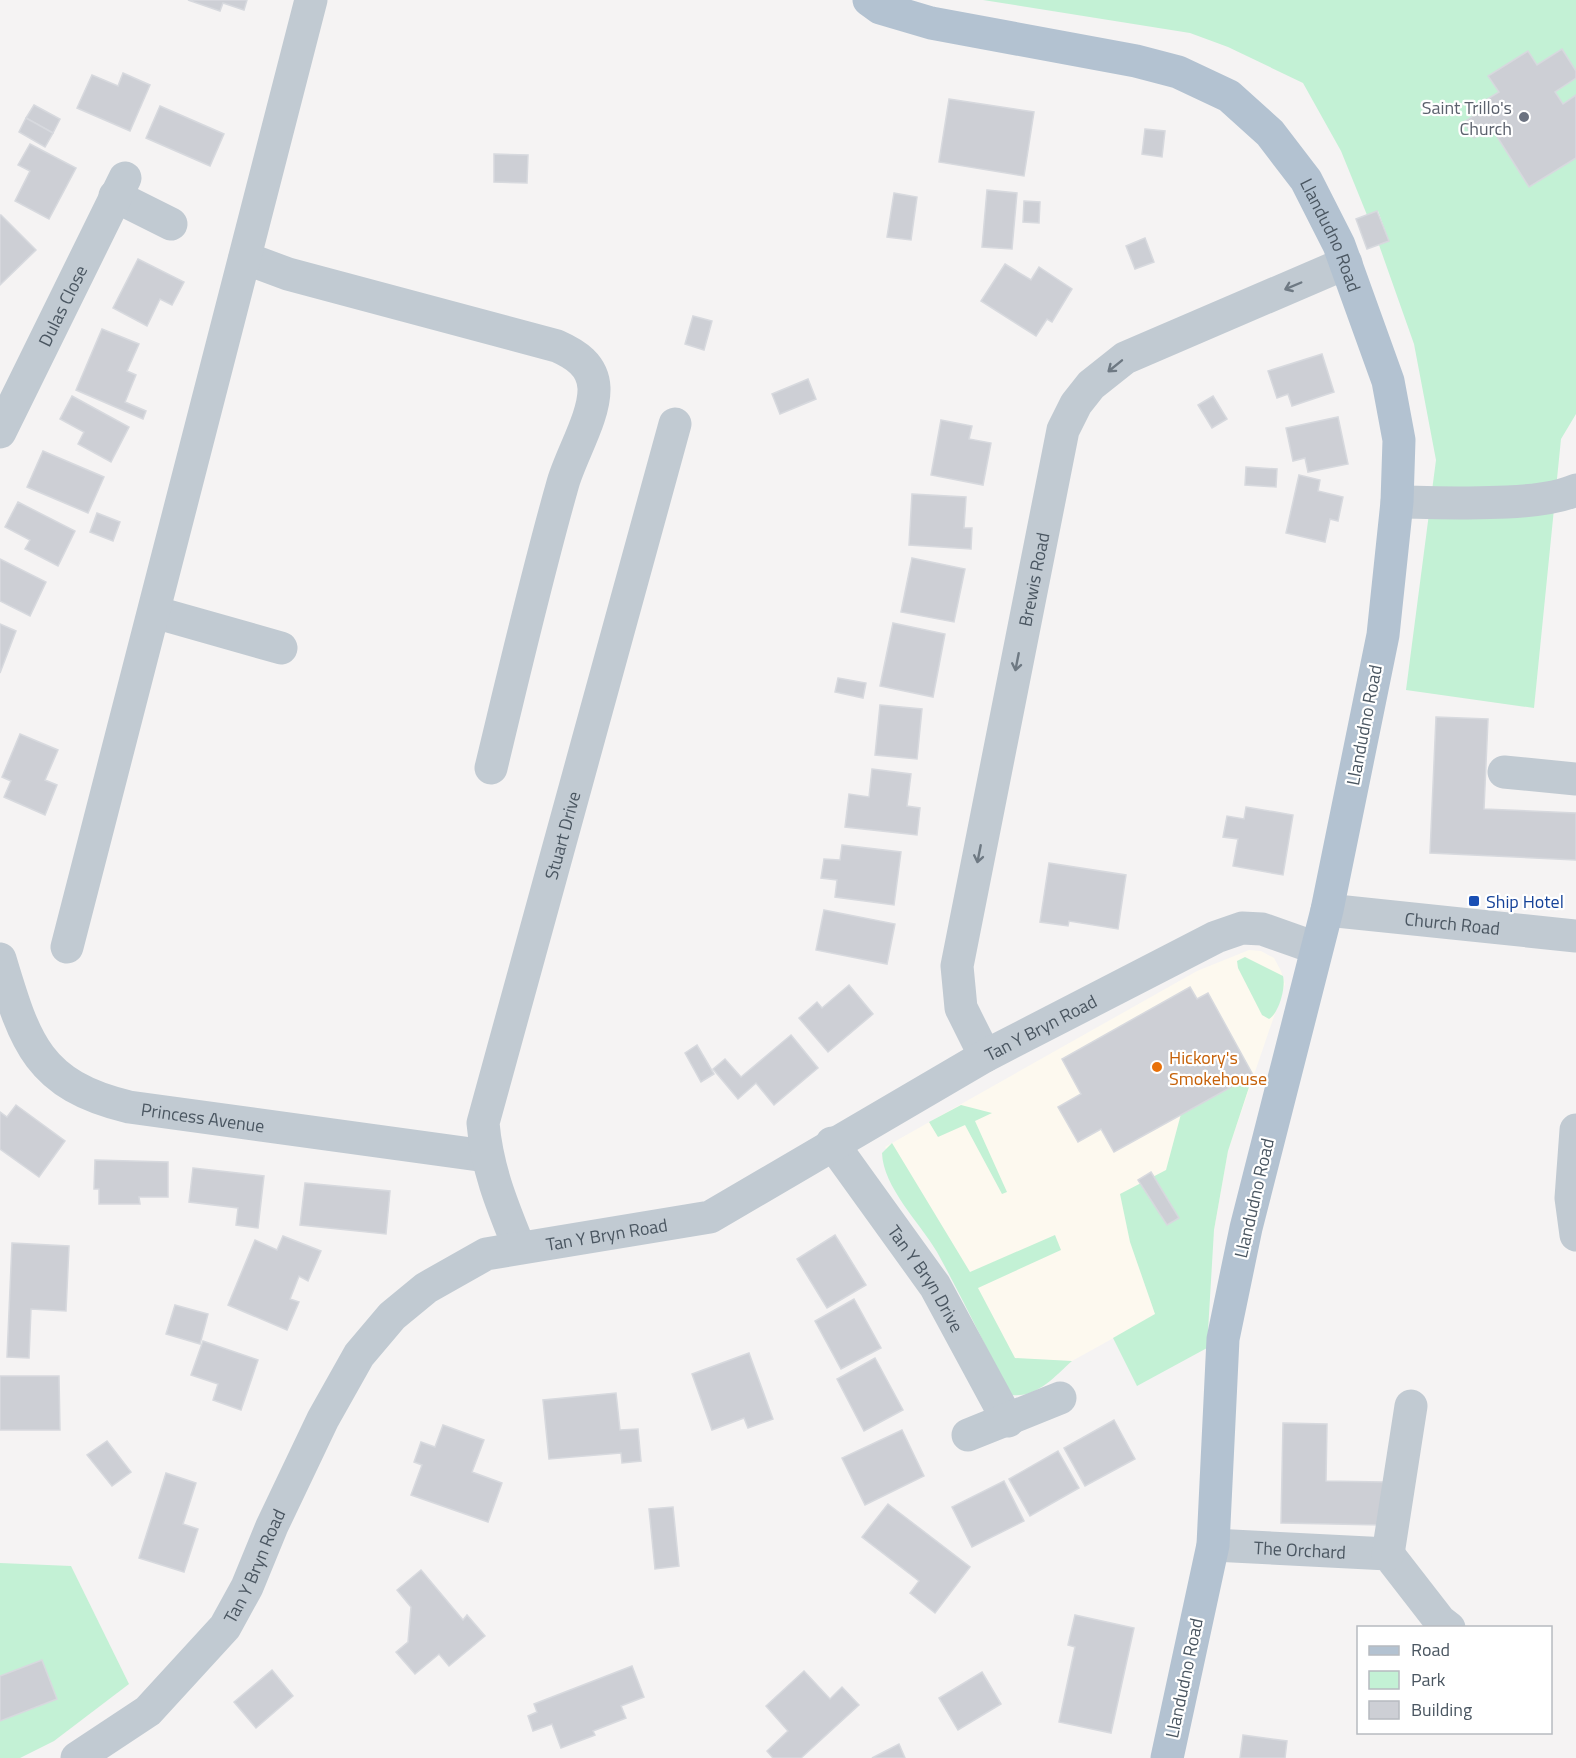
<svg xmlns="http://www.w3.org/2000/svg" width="1576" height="1758" viewBox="0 0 1576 1758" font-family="'Titillium Web',sans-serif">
<rect width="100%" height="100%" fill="#f5f3f3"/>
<path fill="#fdf9ef" d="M 1249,950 L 1261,951 L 1274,958 L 1281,971 L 1285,984 L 1228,1151 L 1214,1230 L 1155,1315 L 1072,1361 L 1002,1358 L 885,1147 L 1197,971 Z"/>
<g fill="#c3f1d5">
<path d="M 983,0 L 1576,0 L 1576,414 L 1561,439 L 1534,708 L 1406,690 L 1436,460 L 1414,344 L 1379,245 L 1389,241 L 1378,211 L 1367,215 L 1341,151 L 1303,83 L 1228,47 L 1190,33 Z"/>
<path d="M 1245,957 L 1283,976 C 1286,987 1279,1013 1269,1019 L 1262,1015 L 1238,968 L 1237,961 Z"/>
<path d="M 1253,1075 L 1228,1151 L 1214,1230 L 1207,1348 L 1137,1386 L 1113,1338 L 1155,1314 L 1130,1242 L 1120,1194 L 1166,1170 L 1181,1114 Z"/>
<path d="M 961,1105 L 992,1113 L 975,1121 L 1007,1192 L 1002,1194 L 965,1125 L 938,1137 L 929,1122 Z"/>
<path d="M 892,1143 L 970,1272 L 1055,1235 L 1061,1250 L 978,1288 L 1015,1358 L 1072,1361 C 1054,1377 1037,1398 1011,1395 C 986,1348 963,1299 937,1252 C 920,1223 883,1187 882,1153 Z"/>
<path d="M 0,1563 L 71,1566 L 129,1684 L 54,1741 L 20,1758 L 0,1758 Z"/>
</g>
<g fill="#cdcfd5" stroke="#d7d9de" stroke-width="1.5">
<path d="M 188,0 L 247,0 L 244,10 L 223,3 L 220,11 Z"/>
<path d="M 1562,49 L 1576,71 L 1576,78 L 1555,92 L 1563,104 L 1576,95 L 1576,158 L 1529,187 L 1491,127 L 1474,138 L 1464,122 L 1479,112 L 1476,106 L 1499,92 L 1488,76 L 1528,51 L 1537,65 Z"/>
<path d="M 123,73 L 150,85 L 130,131 L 77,108 L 92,75 L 118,86 Z"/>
<path d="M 949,99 L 1034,112 L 1024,176 L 939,162 Z"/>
<path d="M 34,105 L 60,119 L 53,133 L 26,118 Z"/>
<path d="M 160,106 L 224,134 L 210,166 L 146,138 Z"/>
<path d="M 26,118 L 53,133 L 45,147 L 19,132 Z"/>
<path d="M 1145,129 L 1165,131 L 1162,157 L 1142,154 Z"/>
<path d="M 30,144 L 76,168 L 49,219 L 15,201 L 30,171 L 18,165 Z"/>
<path d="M 494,154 L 528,155 L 527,183 L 494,182 Z"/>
<path d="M 987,190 L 1017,193 L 1012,249 L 982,247 Z"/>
<path d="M 894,193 L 917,197 L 911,240 L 887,237 Z"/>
<path d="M 1024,201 L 1040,202 L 1039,223 L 1023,222 Z"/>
<path d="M 1377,211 L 1389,241 L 1367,249 L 1356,219 Z"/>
<path d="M 1,215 L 36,250 L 0,285 L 0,215 Z"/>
<path d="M 1145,238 L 1154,262 L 1135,269 L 1126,246 Z"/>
<path d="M 138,259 L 184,282 L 172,305 L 160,299 L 147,326 L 113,308 Z"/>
<path d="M 1005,264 L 1031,280 L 1039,267 L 1072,289 L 1052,322 L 1047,319 L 1036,336 L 981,301 Z"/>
<path d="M 693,316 L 712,321 L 704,350 L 685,344 Z"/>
<path d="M 102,329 L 139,344 L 127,371 L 136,375 L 125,402 L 146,411 L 143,419 L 76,390 Z"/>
<path d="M 1322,354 L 1334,392 L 1292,406 L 1288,394 L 1277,398 L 1268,371 Z"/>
<path d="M 808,379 L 816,399 L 780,414 L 772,394 Z"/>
<path d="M 72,396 L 129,427 L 111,462 L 78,444 L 84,432 L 60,419 Z"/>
<path d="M 1213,396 L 1227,419 L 1212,428 L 1198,405 Z"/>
<path d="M 1338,417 L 1348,464 L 1308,472 L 1305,458 L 1293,461 L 1286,428 Z"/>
<path d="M 941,420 L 972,426 L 969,439 L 991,443 L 983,485 L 931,475 Z"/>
<path d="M 43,451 L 104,477 L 88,513 L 27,487 Z"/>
<path d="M 1246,467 L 1277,469 L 1276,487 L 1245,485 Z"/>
<path d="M 1299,475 L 1320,480 L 1318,491 L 1343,497 L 1338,521 L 1330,519 L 1325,542 L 1286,533 Z"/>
<path d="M 912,494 L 966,497 L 964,528 L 972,528 L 971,549 L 909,545 Z"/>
<path d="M 18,502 L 75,531 L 58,566 L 25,549 L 30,540 L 5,527 Z"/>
<path d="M 97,513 L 120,522 L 113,541 L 90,532 Z"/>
<path d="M 912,558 L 965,569 L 954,622 L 901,612 Z"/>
<path d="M 0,559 L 46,582 L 30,616 L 0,601 Z"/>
<path d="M 893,623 L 945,634 L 933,697 L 880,686 Z"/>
<path d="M 0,624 L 16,631 L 0,673 Z"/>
<path d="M 838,678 L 866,683 L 863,698 L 835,692 Z"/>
<path d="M 880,705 L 922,709 L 917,759 L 875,755 Z"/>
<path d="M 1436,717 L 1488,719 L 1484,809 L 1576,813 L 1576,860 L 1430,853 Z"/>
<path d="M 20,734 L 58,750 L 45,780 L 57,785 L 45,815 L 4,797 L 11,781 L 2,777 Z"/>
<path d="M 872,769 L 911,774 L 907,806 L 920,808 L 917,835 L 845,827 L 849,794 L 869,797 Z"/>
<path d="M 1246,807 L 1293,815 L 1283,875 L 1233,866 L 1238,839 L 1223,837 L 1227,816 L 1244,819 Z"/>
<path d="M 842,845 L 901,852 L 894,905 L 835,897 L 837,880 L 821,878 L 824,859 L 840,860 Z"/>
<path d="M 1049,863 L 1126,875 L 1118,929 L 1069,921 L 1068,926 L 1040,922 Z"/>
<path d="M 824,910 L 895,924 L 887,964 L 816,950 Z"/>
<path d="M 849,985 L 873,1014 L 828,1052 L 799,1018 L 817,1002 L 822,1008 Z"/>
<path d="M 1190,987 L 1197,999 L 1208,993 L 1253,1075 L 1114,1152 L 1101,1129 L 1078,1142 L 1058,1107 L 1081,1094 L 1062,1059 Z"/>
<path d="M 791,1035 L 818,1068 L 774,1105 L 756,1083 L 738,1099 L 713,1069 L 725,1059 L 741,1077 Z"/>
<path d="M 697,1045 L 714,1074 L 701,1082 L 685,1053 Z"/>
<path d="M 16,1105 L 65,1141 L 39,1177 L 0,1149 L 0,1112 L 7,1117 Z"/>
<path d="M 95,1160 L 168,1162 L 168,1197 L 139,1197 L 140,1204 L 99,1204 L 99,1189 L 94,1189 Z"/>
<path d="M 193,1168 L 264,1176 L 258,1228 L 236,1225 L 238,1208 L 189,1202 Z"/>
<path d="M 1151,1172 L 1179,1218 L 1167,1225 L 1138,1180 Z"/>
<path d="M 305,1183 L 390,1191 L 386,1234 L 300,1225 Z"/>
<path d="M 835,1235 L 866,1285 L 827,1308 L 797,1259 Z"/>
<path d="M 283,1236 L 321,1251 L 308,1281 L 299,1276 L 290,1299 L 299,1302 L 287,1330 L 228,1305 L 255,1240 L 277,1250 Z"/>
<path d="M 12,1243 L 69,1246 L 66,1311 L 31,1309 L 29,1358 L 7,1357 Z"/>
<path d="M 854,1299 L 881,1348 L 841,1369 L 815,1321 Z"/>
<path d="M 175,1305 L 208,1314 L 200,1344 L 166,1334 Z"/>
<path d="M 203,1341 L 258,1360 L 241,1410 L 213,1400 L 218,1384 L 191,1375 Z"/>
<path d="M 749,1353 L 773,1419 L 748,1428 L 744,1418 L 712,1430 L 692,1374 Z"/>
<path d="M 875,1358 L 903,1410 L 864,1431 L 837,1379 Z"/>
<path d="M 0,1376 L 59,1376 L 60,1430 L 0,1430 Z"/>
<path d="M 616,1393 L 620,1430 L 638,1429 L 641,1461 L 622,1463 L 621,1453 L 549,1459 L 543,1400 Z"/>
<path d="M 1114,1420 L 1135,1459 L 1085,1486 L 1064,1448 Z"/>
<path d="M 1283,1423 L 1327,1424 L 1326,1481 L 1383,1482 L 1382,1525 L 1281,1523 Z"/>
<path d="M 443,1425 L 484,1440 L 472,1472 L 502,1483 L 488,1522 L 411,1495 L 422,1465 L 414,1462 L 421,1442 L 435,1447 Z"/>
<path d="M 902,1430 L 924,1476 L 865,1505 L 842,1458 Z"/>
<path d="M 107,1441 L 131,1472 L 112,1486 L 87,1455 Z"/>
<path d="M 1058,1451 L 1079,1488 L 1030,1516 L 1009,1479 Z"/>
<path d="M 166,1473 L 196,1483 L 183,1524 L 198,1529 L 184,1572 L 139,1558 Z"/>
<path d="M 1004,1481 L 1024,1521 L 972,1547 L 952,1507 Z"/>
<path d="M 888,1504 L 970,1567 L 935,1613 L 910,1593 L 919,1581 L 862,1537 Z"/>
<path d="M 673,1507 L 679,1566 L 655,1569 L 649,1509 Z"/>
<path d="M 421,1570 L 463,1620 L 467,1615 L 485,1636 L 449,1666 L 439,1654 L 415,1674 L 396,1652 L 408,1642 L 411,1607 L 397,1590 Z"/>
<path d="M 1075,1615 L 1134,1628 L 1111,1733 L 1059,1722 L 1075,1647 L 1068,1645 Z"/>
<path d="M 42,1660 L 57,1699 L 0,1721 L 0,1676 Z"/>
<path d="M 632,1666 L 644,1697 L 621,1706 L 626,1718 L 593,1731 L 595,1735 L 561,1748 L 552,1724 L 533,1731 L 528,1716 L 537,1712 L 534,1704 Z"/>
<path d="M 272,1670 L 293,1696 L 256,1728 L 234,1702 Z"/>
<path d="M 804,1671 L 830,1699 L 842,1687 L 859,1705 L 801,1758 L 773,1758 L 767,1751 L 788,1731 L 766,1706 Z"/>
<path d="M 982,1672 L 1001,1704 L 958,1730 L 939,1698 Z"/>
<path d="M 1243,1735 L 1287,1741 L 1285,1758 L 1240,1758 Z"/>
<path d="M 899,1744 L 905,1758 L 872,1758 Z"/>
</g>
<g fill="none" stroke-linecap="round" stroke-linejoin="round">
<g stroke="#c1cad2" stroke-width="33">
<path d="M 115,196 L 171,224"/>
<path d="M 245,258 L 288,274 L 557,346 C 575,354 593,365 594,388 C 595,416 571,455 563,483 C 536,578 514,673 491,768"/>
<path id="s1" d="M 0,432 L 125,178"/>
<path d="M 1397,502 C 1444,502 1535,508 1576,490"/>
<path d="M 154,612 L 281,648"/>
<path d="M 1504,772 L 1576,779"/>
<path id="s2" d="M 1327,910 L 1576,936"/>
<path d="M 67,947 L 311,0"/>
<path id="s3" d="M 0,959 C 25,1042 37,1085 129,1107 L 486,1156"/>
<path id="s4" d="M 985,1056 L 961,1008 L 957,966 L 1063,430 L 1076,404 L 1091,385 L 1125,358 L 1346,263"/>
<path d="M 1576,1130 L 1571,1198 L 1576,1235"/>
<path id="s5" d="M 832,1143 L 935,1286 L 1008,1421"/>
<path id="s6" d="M 519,1247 C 502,1205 487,1169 483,1123 L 675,424"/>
<path d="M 968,1435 L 1060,1398"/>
<path id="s7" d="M 1213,1545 L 1388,1554 L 1440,1621 L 1449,1628"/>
<path d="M 1388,1554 L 1411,1406"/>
<path id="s8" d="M 77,1758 L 148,1711 L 225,1627 L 247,1587 L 272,1526 L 323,1419 L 359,1355 L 392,1316 L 426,1288 L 486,1254 L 710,1217 L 985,1056 L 1216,937 L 1242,928 L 1262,929 L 1316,948"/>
</g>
<path stroke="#b3c2d1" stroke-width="33" id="s9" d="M 869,0 L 880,8 L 931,23 L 1136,61 L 1178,72 L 1229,96 L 1270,133 L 1306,180 L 1339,245 L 1388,381 L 1399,440 L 1397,502 L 1383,635 L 1327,910 L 1246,1228 L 1223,1339 L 1213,1545 L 1167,1758"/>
</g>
<defs><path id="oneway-shaft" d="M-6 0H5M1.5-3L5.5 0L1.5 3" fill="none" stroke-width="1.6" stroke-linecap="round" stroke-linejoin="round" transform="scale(1.5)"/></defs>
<g stroke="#6e7983">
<use href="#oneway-shaft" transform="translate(1293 286) rotate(157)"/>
<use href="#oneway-shaft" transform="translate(1115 366) rotate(141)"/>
<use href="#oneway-shaft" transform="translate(1017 662) rotate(101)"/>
<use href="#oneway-shaft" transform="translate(979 854) rotate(101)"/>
</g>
<circle fill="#6b7280" stroke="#fff" stroke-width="2" cx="1524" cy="117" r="6"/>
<rect fill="#1a4fb4" stroke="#fff" stroke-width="2" x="1468" y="895" width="12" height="12" rx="3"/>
<circle fill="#e8710a" stroke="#fff" stroke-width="2" cx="1157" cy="1067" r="6"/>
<g text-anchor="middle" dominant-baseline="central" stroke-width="4.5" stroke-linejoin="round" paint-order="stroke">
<g font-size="18" fill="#5b616d" stroke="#fff" text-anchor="end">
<text x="1512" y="107">Saint Trillo's<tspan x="1512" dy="21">Church</tspan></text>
</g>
<g font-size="18" fill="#4a5661" stroke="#fff">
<text stroke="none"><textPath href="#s9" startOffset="550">Llandudno Road</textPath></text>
<text stroke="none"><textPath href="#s1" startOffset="141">Dulas Close</textPath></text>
<text stroke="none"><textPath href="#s4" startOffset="490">Brewis Road</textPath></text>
<text transform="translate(1364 725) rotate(-79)">Llandudno Road</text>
<text stroke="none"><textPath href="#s6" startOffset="428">Stuart Drive</textPath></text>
<text stroke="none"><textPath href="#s2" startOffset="126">Church Road</textPath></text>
<text stroke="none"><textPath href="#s8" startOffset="1275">Tan Y Bryn Road</textPath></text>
<text stroke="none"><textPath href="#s3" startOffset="285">Princess Avenue</textPath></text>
<text transform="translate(1254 1198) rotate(-77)">Llandudno Road</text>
<text stroke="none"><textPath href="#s8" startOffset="789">Tan Y Bryn Road</textPath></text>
<text stroke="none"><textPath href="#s5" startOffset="165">Tan Y Bryn Drive</textPath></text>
<text stroke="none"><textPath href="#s7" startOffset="87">The Orchard</textPath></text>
<text stroke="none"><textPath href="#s8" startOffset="267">Tan Y Bryn Road</textPath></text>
<text transform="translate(1184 1678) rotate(-78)">Llandudno Road</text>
</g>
<g font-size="18" fill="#164399" stroke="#fff" text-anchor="start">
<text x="1486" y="901">Ship Hotel</text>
</g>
<g font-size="18" fill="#c56008" stroke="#fff" text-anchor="start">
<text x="1169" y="1057">Hickory's<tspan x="1169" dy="21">Smokehouse</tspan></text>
</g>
</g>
<rect x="1357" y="1626" width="195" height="108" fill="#ffffff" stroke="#b7bbc0" stroke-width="1.5"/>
<rect x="1369" y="1646" width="30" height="9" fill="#b3c2d1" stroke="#b7bbc0" stroke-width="1.5"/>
<text x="1411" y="1656" font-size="18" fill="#4a5661">Road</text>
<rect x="1369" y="1671" width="30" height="18" fill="#c3f1d5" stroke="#b7bbc0" stroke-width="1.5"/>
<text x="1411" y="1686" font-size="18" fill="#4a5661">Park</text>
<rect x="1369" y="1701" width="30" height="18" fill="#cdcfd5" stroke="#b7bbc0" stroke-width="1.5"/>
<text x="1411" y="1716" font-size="18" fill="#4a5661">Building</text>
</svg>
